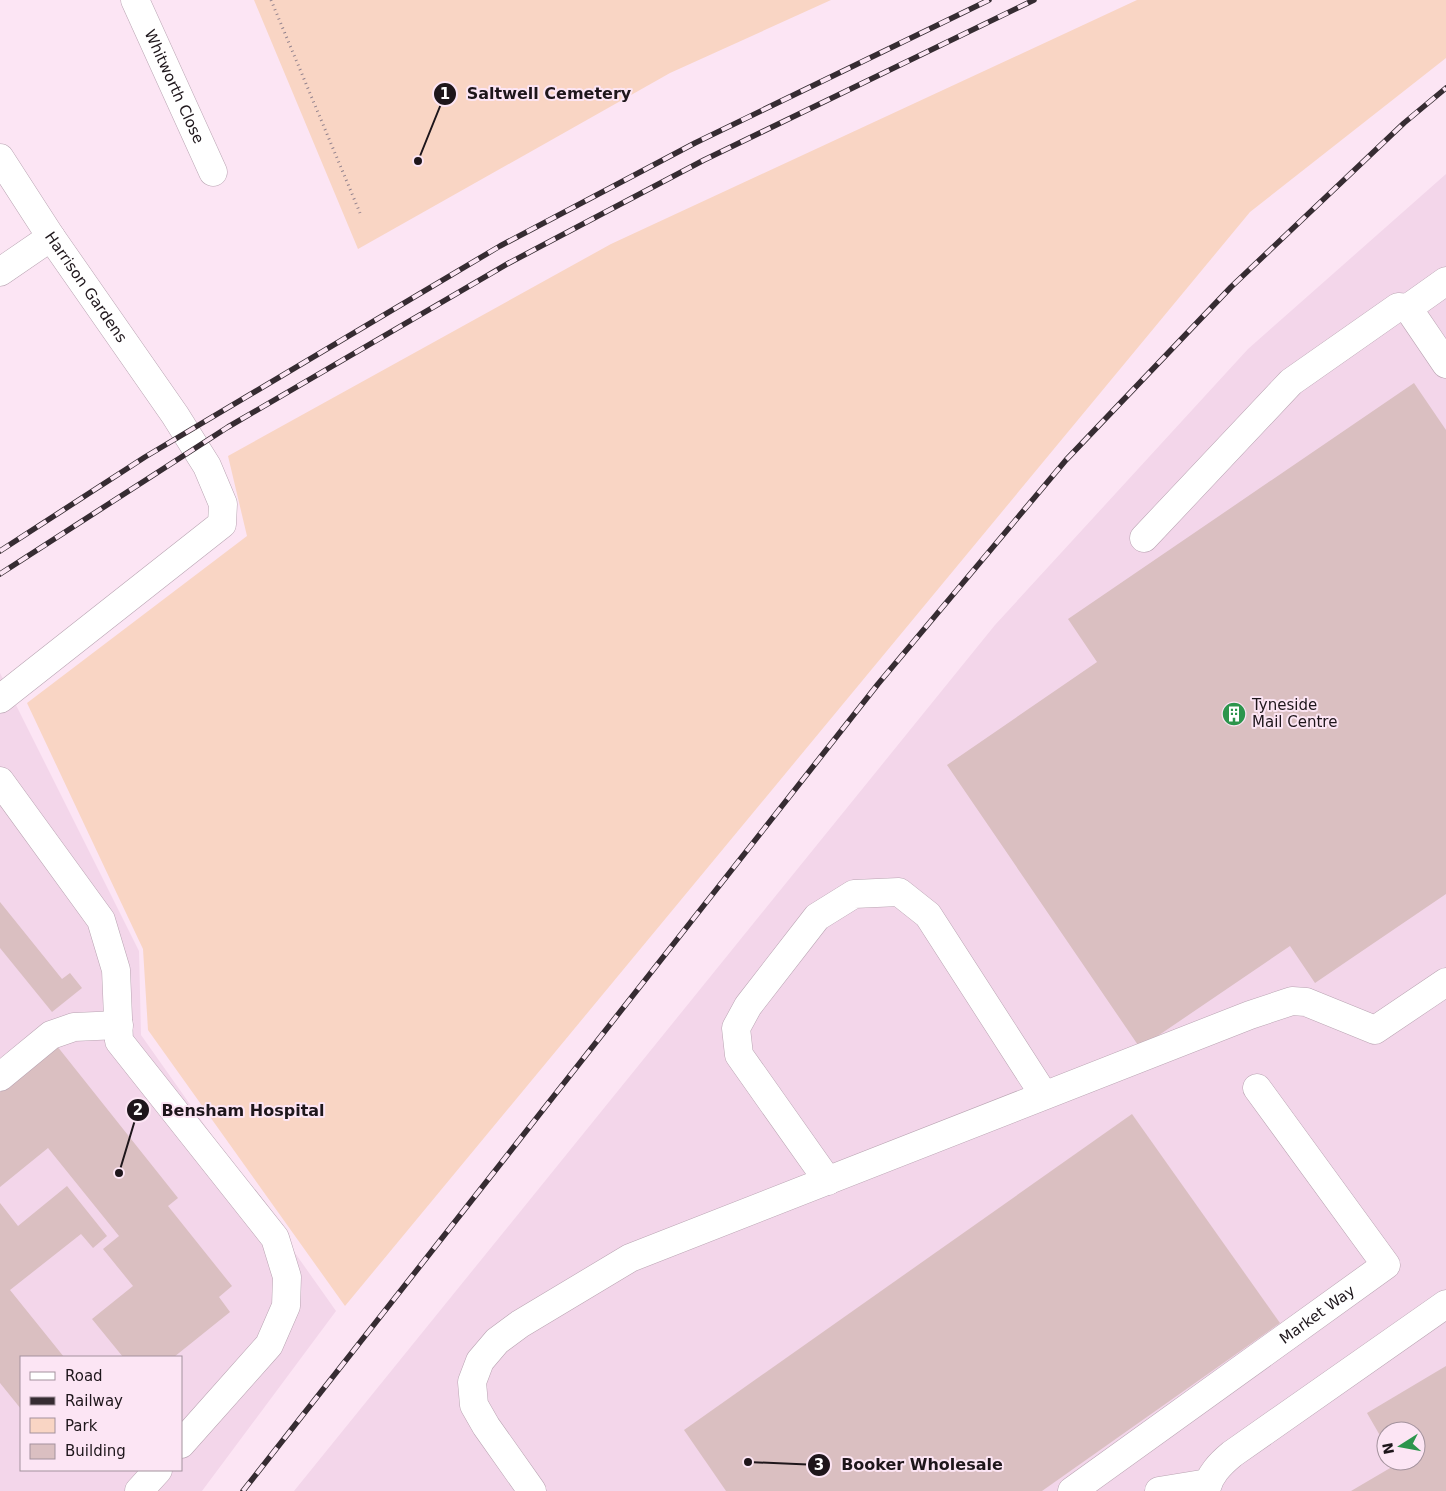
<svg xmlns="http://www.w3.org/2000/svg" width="1446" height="1491" viewBox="0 0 1446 1491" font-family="'DejaVu Sans',sans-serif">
<rect width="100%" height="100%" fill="#fce5f4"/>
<g fill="#f3d6ea" fill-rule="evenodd">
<path d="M 1446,174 L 1446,1491 L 294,1491 L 995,625 L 1248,349 ZM 1386,1431 L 1416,1431 L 1416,1461 L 1386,1461 Z"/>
<path d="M 0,673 L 139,951 L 141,1035 L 336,1311 L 202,1491 L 0,1491 ZM 21,1357 L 181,1357 L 181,1470 L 21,1470 Z"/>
</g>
<g fill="#f9d5c4">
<path d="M 254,0 L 831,0 L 670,73 L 358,249 Z"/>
<path d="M 1137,0 L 1446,0 L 1446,58 L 1250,212 L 345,1306 L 148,1030 L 143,949 L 27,703 L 247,536 L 228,456 L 611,244 Z"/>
</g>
<g fill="#dabfc1">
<path d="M 1414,383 L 1446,430 L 1446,894 L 1315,983 L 1290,946 L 1140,1048 L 947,765 L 1097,662 L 1068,619 Z"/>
<path d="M 0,902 L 62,979 L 70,973 L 82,988 L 52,1012 L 0,948 Z"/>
<path d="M 57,1046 L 178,1198 L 168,1206 L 232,1286 L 219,1297 L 230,1312 L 174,1357 L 123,1357 L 92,1319 L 133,1286 L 103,1249 L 119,1236 L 48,1148 L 0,1187 L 0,1092 Z"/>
<path d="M 1132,1114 L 1280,1323 L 1042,1491 L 726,1491 L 684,1430 Z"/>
<path d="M 67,1186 L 107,1236 L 93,1248 L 81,1234 L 10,1290 L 64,1357 L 21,1357 L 21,1409 L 0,1383 L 0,1203 L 18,1226 Z"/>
<path d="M 1446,1366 L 1446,1491 L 1351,1491 L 1397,1464 L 1395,1461 L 1416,1461 L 1416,1431 L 1386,1431 L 1386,1446 L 1367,1413 Z"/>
</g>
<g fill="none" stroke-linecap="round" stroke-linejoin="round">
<g stroke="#b9a4b2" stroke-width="29">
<g id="minor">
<path id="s1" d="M 135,0 L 213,172"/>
<path id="s2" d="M 0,158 L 51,237 L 175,415 L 207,466 L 223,504 L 222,524 L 0,699"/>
<path d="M 0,272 L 51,237"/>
<path d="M 1408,308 L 1446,281"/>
<path d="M 1144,538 L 1291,382 L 1398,307 L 1408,308 L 1446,364"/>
<path d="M 0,781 L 101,920 L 116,970 L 119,1041 L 275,1238 L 287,1277 L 286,1306 L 269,1345 L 181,1444"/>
<path d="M 0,1077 L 51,1035 L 74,1027 L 119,1025"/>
<path d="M 828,1181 L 739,1055 L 736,1028 L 748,1006 L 817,917 L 854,894 L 899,892 L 928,915 L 1044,1095"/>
<path d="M 139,1491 L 158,1470"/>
<path d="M 532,1491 L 486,1426 L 474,1405 L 472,1382 L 480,1361 L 497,1341 L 520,1324 L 630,1258 L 1250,1015 L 1292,1001 L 1306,1002 L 1375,1030 L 1446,982"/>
<path id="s3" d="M 1072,1491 L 1386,1265 L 1257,1088"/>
<path d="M 1159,1491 L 1208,1483"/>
<path d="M 1206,1491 C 1209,1475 1220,1464 1232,1454 L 1446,1304"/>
</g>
</g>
<path stroke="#92828d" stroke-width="3" stroke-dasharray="1 4" stroke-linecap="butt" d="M 271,0 L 360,213"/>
<use href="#minor" stroke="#fff" stroke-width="28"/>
<g stroke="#362c32" stroke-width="5.5">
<g id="rail">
<path d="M 0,551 L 145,457 L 500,246 L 695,143 L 989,0"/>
<path d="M 0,574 L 228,427 L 509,263 L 704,160 L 1034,0"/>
<path d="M 243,1491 L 878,684 L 1066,460 L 1231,287 L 1404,123 L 1446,88"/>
</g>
</g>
<use href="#rail" stroke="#fce5f4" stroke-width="4" stroke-dasharray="11" stroke-linecap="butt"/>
</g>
<defs>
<g id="building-disc" transform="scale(1.25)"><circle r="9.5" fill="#2c954c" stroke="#fce5f4"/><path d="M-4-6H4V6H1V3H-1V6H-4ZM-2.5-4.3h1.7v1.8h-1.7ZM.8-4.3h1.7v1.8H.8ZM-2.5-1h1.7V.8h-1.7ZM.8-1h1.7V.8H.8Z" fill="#fff"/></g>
</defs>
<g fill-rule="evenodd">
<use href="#building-disc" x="1234" y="714"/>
</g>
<g text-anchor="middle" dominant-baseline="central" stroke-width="4" stroke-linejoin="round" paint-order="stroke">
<g font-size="15" fill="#1e161b" stroke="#fce5f4">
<text stroke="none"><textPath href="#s1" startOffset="95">Whitworth Close</textPath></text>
<text stroke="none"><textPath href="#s2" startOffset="155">Harrison Gardens</textPath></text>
<text stroke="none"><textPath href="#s3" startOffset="302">Market Way</textPath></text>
</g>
<g font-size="15" fill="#1e161b" stroke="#fce5f4" text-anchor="start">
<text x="1252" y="705">Tyneside<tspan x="1252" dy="17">Mail Centre</tspan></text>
</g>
</g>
<path fill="none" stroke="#1e161b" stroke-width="2" d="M418 161L445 94M119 1173L138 1110M748 1462L819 1465"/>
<g fill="#1e161b" stroke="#fce5f4" stroke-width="2">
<circle cx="418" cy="161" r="5"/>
<circle cx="119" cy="1173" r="5"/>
<circle cx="748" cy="1462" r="5"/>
<circle cx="445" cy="94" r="12"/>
<circle cx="138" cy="1110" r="12"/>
<circle cx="819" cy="1465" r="12"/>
</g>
<g font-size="15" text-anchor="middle" font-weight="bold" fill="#fff">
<text x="445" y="99">1</text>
<text x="138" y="1115">2</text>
<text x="819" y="1470">3</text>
</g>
<g font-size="16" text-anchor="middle" font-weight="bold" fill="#1e161b" stroke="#fce5f4" stroke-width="4" stroke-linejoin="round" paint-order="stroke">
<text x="549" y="99">Saltwell Cemetery</text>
<text x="243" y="1116">Bensham Hospital</text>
<text x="922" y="1470">Booker Wholesale</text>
</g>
<rect x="20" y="1356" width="162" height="115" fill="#fce5f4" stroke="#a3929d"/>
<rect x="30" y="1372" width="25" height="8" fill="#ffffff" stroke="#a3929d"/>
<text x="65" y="1381" font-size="15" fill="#1e161b">Road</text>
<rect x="30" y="1397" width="25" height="8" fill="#362c32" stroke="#a3929d"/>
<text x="65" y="1406" font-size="15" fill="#1e161b">Railway</text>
<rect x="30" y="1418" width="25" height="15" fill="#f9d5c4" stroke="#a3929d"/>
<text x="65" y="1431" font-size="15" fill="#1e161b">Park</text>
<rect x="30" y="1444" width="25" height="15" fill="#dabfc1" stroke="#a3929d"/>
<text x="65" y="1456" font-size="15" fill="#1e161b">Building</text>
<g transform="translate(1401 1446) rotate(259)"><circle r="24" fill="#fce5f4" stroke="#a3929d"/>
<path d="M0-4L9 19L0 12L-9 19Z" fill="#2c954c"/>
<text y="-8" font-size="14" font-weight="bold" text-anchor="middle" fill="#1e161b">N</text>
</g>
</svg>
